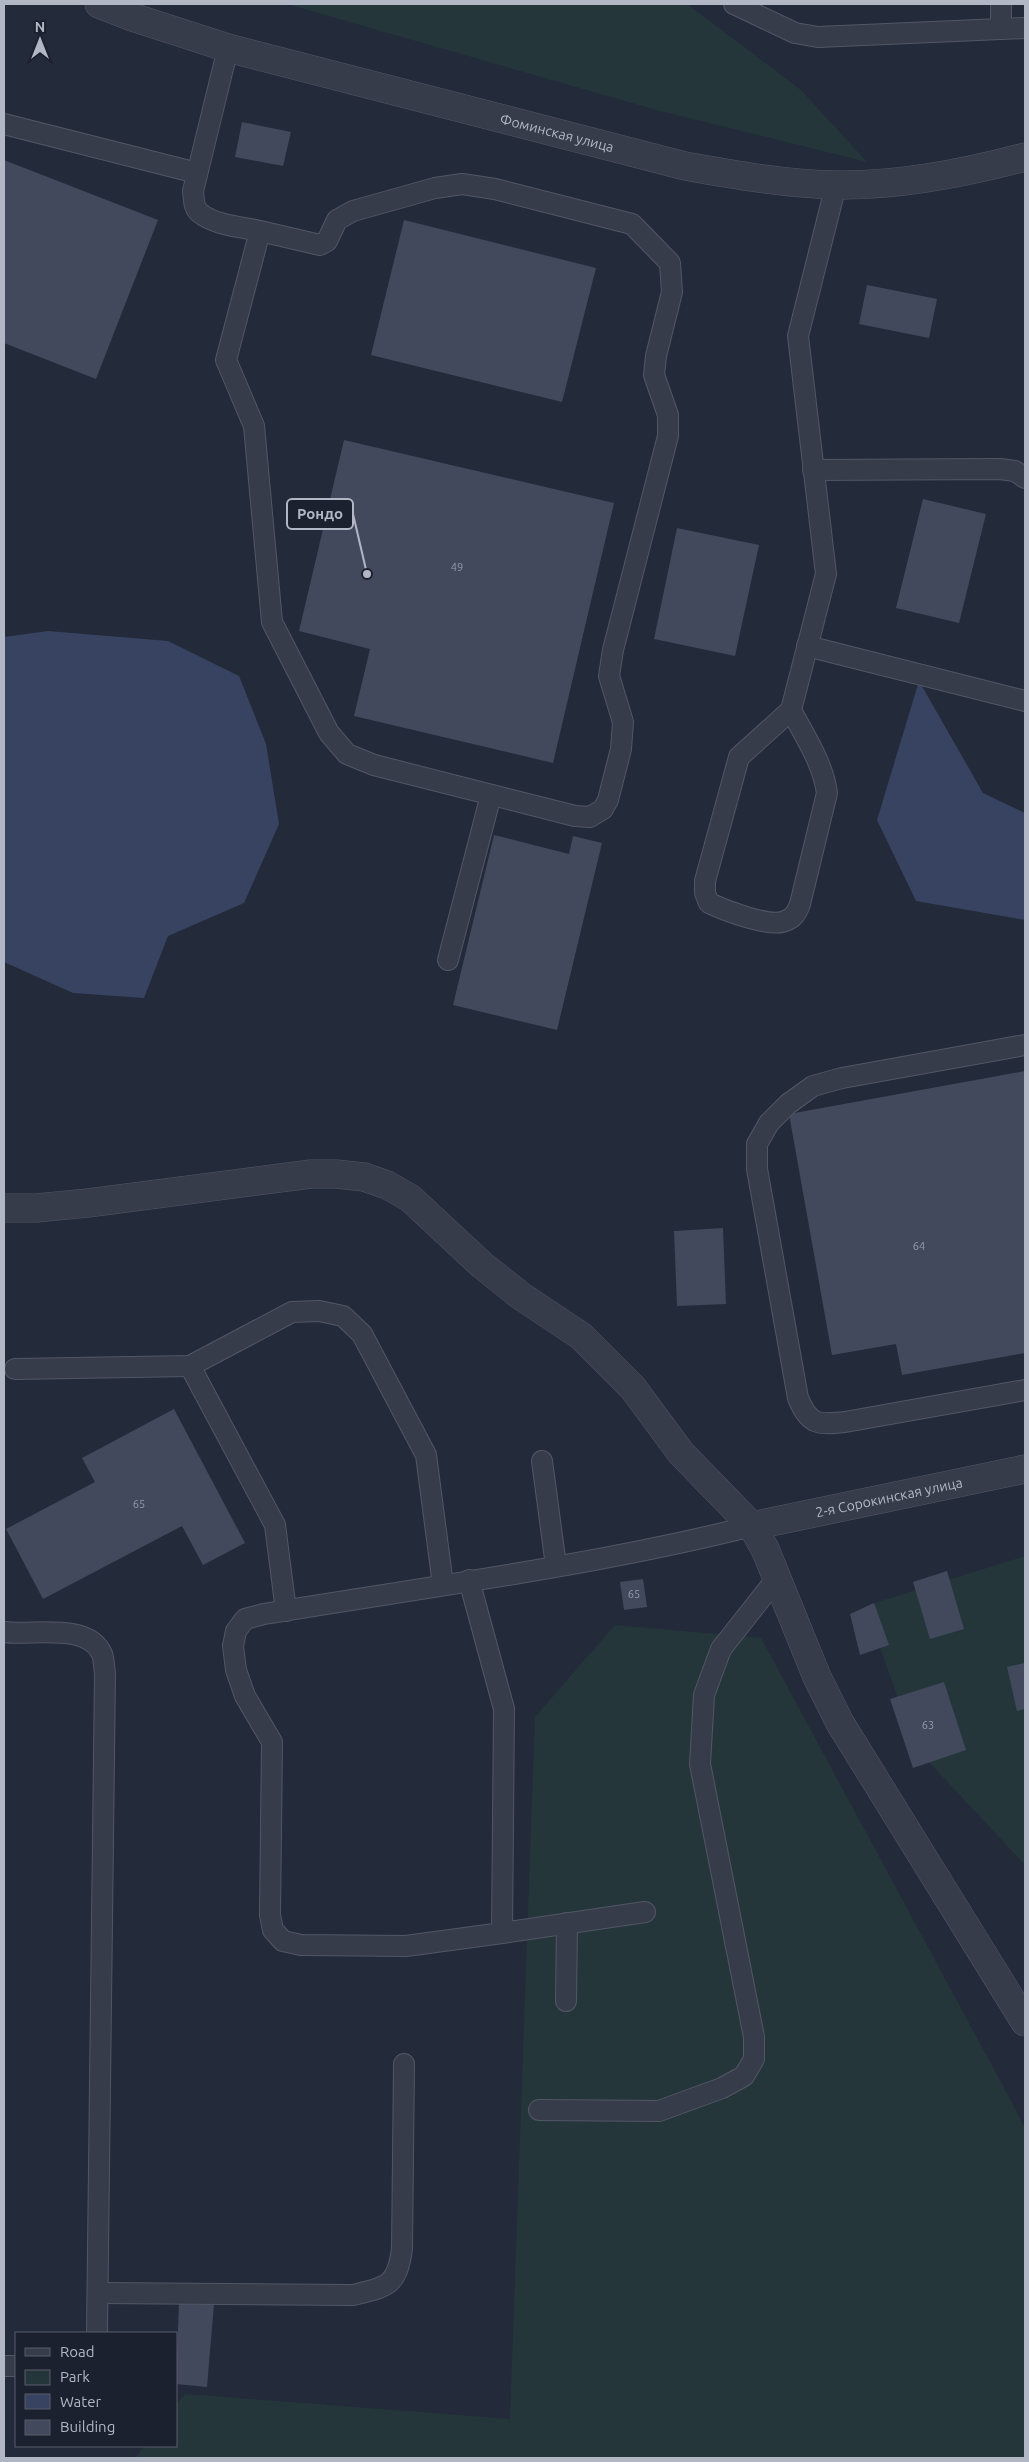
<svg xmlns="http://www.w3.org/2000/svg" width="1029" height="2462" viewBox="0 0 1029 2462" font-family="Ubuntu,sans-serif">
<rect width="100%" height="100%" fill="#232a3a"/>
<g fill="#25363b">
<path d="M 287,4 L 687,4 L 801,90 L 867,162 L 653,109 Z"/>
<path d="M 1025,1556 L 1025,1865 L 916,1748 L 865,1606 Z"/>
<path d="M 615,1625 L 761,1638 L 1010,2099 L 1025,2129 L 1025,2458 L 135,2458 L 145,2446 L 176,2446 L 176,2405 L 185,2394 L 510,2419 L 535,1717 Z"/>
</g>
<g fill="#374361">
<path d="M 48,631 L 168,641 L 239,676 L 266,744 L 279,824 L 244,903 L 168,936 L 144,998 L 73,993 L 4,962 L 4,637 Z"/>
<path d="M 919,681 L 983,793 L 1025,813 L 1025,920 L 916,901 L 877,820 Z"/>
</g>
<g fill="#42495c">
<path d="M 242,122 L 291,132 L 283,166 L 235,157 Z"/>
<path d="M 4,160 L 158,220 L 96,379 L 4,343 Z"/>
<path d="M 404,220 L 596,268 L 562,402 L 371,355 Z"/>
<path d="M 867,285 L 937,299 L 929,338 L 859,324 Z"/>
<path d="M 344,440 L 614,503 L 553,763 L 354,716 L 370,649 L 299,631 Z"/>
<path d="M 923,499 L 986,514 L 959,623 L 896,608 Z"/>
<path d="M 677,528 L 759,545 L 735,656 L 654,639 Z"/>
<path d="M 494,835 L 569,854 L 573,836 L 602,843 L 557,1030 L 453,1005 Z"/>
<path d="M 1025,1071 L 1025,1353 L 902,1375 L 896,1344 L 832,1355 L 789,1114 Z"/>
<path d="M 723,1228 L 726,1304 L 677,1306 L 674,1231 Z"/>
<path d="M 174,1409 L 245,1543 L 203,1565 L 182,1526 L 43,1599 L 6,1529 L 95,1482 L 82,1458 Z"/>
<path d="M 947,1571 L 964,1629 L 930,1639 L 913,1582 Z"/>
<path d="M 643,1579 L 647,1607 L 624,1610 L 620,1582 Z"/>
<path d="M 874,1603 L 889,1645 L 860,1655 L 850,1614 Z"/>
<path d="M 1025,1663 L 1025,1709 L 1017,1711 L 1007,1667 Z"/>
<path d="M 944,1682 L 966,1750 L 913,1768 L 890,1699 Z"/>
<path d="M 179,2301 L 214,2304 L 207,2387 L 176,2384 Z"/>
</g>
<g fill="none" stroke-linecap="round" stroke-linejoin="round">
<g stroke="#525765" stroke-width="22">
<g id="service">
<path d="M 734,4 L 795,33 L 818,37 L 1001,29"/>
<path d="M 1001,4 L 1001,29 L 1025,28"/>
<path d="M 228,48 L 193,191 C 194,198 193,208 200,213 C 214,225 242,227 260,231 L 226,360 L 254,426 L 272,622 L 329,733 L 347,754 L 374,765 L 575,816 L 590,817 L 603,809 L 608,800 L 621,749 L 623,722 L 609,676 L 613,650 L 668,436 L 668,415 L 654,375 L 656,356 L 672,292 L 670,263 L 632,224 L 495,189 L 462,184 L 435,188 L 353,211 L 337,220 L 327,241 L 320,245 L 260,231"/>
<path d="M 4,124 L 197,173"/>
<path d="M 813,470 L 1000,469 L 1015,471 L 1025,478"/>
<path d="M 807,646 L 1025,701"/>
<path d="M 791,710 C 805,737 823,763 827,793 L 800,904 C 797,912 794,918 785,921 C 770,928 724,910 709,903 L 705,893 L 705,881 L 739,757 L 791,710 L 826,574 L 798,336 L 836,185"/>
<path d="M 448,960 L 491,795"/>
<path d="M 1025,1045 L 842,1078 L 813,1086 L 788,1104 L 769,1123 L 757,1144 L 757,1169 L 798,1398 C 809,1425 818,1425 845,1422 L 1025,1390"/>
<path d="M 190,1366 L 275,1525 L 286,1611"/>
<path d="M 15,1369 L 190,1366 L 292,1312 L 319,1311 L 343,1316 L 362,1334 L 426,1455 L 443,1585"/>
<path d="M 542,1461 L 556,1566"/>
<path d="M 469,1580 L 504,1709 L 502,1933 L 406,1946 L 301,1945 L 283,1941 L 273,1930 L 270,1915 L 272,1742 L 245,1696 L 236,1670 L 233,1646 L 236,1631 L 245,1619 L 264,1614 C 427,1587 592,1566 752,1526"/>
<path d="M 4,1632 C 32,1636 88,1622 102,1654 C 104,1659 104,1667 105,1673 L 97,2333"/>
<path d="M 502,1933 L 645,1912"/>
<path d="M 566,2001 L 567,1923"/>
<path d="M 539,2110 L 659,2111 L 722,2088 L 744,2076 L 754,2059 L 754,2037 L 700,1764 L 704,1695 L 721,1649 L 777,1578"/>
<path d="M 99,2293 L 353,2295 C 387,2287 397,2286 402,2249 L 404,2064"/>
<path d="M 4,2366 L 16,2366"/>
</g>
</g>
<g stroke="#525765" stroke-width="29">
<g id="minor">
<path d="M 4,1208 L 36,1208 L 88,1203 L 311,1174 L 336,1174 L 364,1177 L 387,1185 L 410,1198 L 482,1265 L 521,1296 L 581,1336 L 633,1388 L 681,1453 L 752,1526 L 765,1549 L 817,1677 L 840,1723 L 1025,2022"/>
<path id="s1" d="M 752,1526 L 1025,1469"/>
</g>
</g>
<g stroke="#525765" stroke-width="29">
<g id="tertiary">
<path id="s2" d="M 99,4 L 132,17 L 228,48 L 685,166 C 735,175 786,184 837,185 C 900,186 965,173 1025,157"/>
</g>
</g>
<use href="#service" stroke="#373c4b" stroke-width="20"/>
<use href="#minor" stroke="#373c4b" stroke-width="28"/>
<use href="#tertiary" stroke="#373c4b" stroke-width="28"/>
</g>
<g text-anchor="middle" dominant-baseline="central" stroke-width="4.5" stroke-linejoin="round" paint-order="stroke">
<g font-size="11" fill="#969cac">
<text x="457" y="567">49</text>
<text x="919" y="1246">64</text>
<text x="139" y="1504">65</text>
<text x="634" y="1594">65</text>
<text x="928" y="1725">63</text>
</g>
<g font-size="14" fill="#b2b7c6" stroke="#1c212f">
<text stroke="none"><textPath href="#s2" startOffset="476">Фоминская улица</textPath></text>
<text stroke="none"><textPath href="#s1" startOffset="140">2-я Сорокинская улица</textPath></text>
</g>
</g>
<path fill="none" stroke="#b2b7c6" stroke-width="2" d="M367 574L353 514"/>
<circle fill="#b2b7c6" stroke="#1c212f" stroke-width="2" cx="367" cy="574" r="5"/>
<rect fill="#1c212f" stroke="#b2b7c6" stroke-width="2" x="287" y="499" width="66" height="30" rx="5"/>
<g font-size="15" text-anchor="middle" font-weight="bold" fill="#b2b7c6">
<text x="320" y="519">Рондо</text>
</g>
<rect width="1029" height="2462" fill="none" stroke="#b2b7c6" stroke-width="10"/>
<rect x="15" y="2332" width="162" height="115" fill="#1c212f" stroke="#585d6b"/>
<rect x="25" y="2348" width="25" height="8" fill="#373c4b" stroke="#585d6b"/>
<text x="60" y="2357" font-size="15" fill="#b2b7c6">Road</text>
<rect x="25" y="2370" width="25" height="15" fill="#25363b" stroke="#585d6b"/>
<text x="60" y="2382" font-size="15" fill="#b2b7c6">Park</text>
<rect x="25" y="2394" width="25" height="15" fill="#374361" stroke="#585d6b"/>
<text x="60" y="2407" font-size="15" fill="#b2b7c6">Water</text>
<rect x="25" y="2420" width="25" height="15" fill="#42495c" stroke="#585d6b"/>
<text x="60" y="2432" font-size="15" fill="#b2b7c6">Building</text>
<g transform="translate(40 40)" stroke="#1c212f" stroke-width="4" paint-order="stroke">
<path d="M0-4L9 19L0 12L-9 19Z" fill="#b2b7c6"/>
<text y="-8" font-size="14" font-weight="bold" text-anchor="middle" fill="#b2b7c6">N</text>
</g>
</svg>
